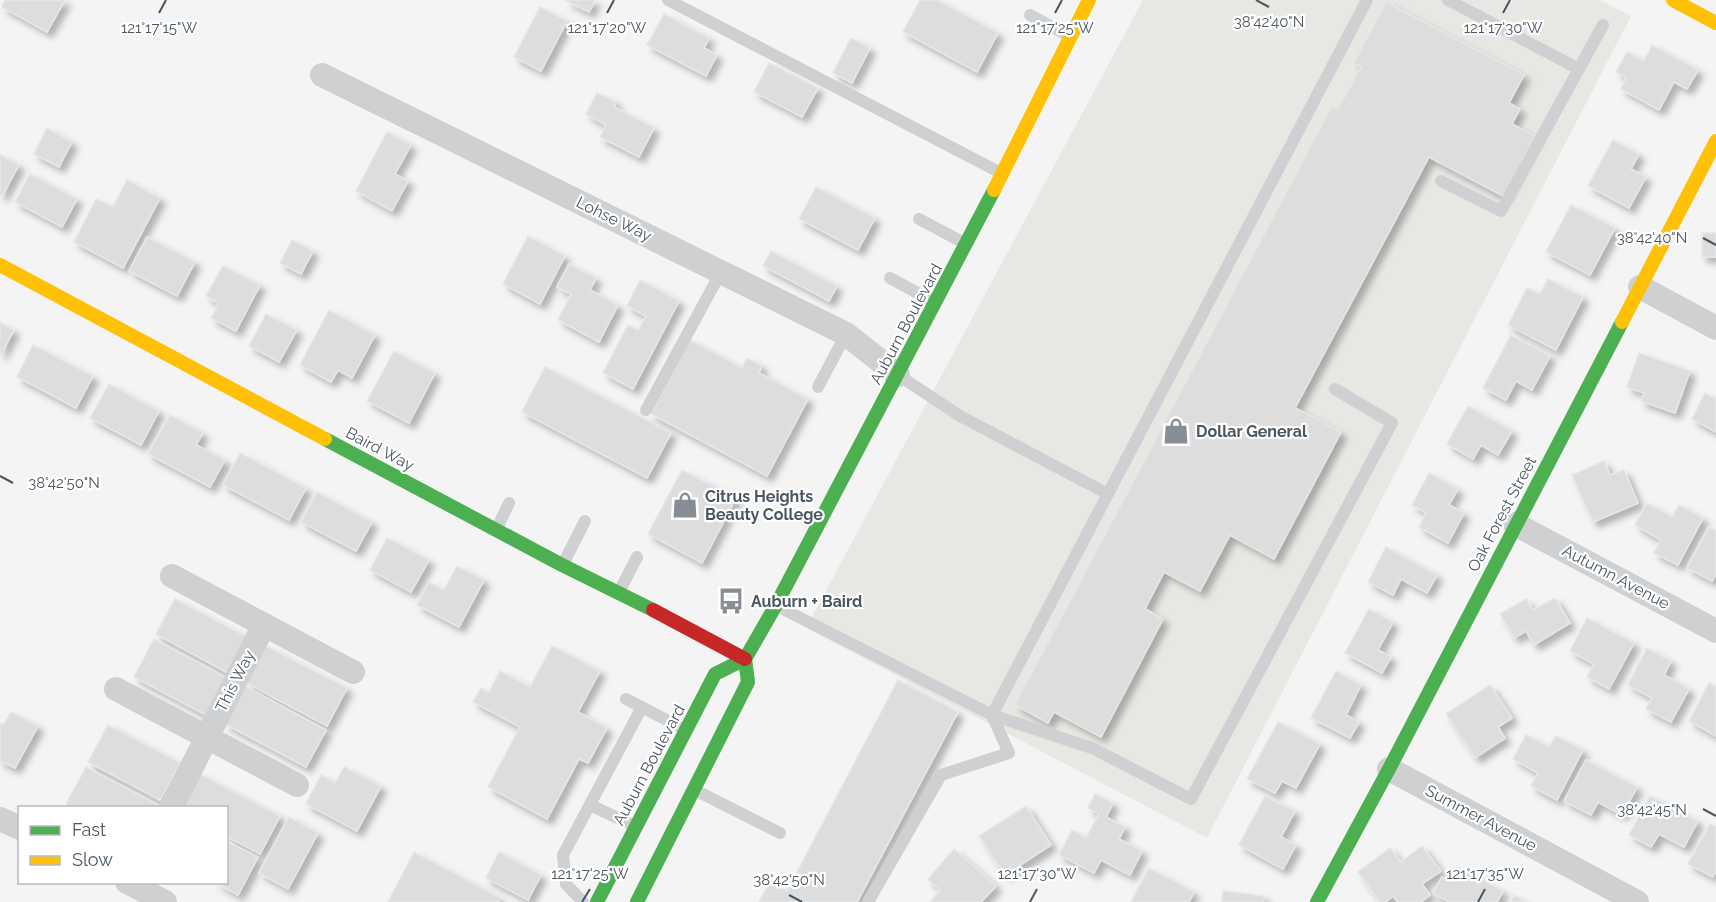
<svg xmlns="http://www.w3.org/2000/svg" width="1716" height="902" viewBox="0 0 1716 902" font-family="Raleway,sans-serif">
<defs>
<filter id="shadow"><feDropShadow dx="5.5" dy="5.5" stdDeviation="3" flood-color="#0004"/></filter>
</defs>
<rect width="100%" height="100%" fill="#f4f4f4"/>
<path fill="#e8e7e3" d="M 1143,0 L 1600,0 L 1631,16 L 1207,838 L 806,628 Z"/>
<g fill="#ddddde" stroke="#e5e6e7" stroke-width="1.5" filter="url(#shadow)">
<path d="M 5,0 L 65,0 L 47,32 L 2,7 Z"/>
<path d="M 565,0 L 595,0 L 589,12 Z"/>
<path d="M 920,0 L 937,0 L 998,33 L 977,72 L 903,32 Z"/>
<path d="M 1386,2 L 1524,75 L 1509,103 L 1520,109 L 1512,124 L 1535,136 L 1503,196 L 1429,157 L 1295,408 L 1341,432 L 1274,559 L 1230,535 L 1200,591 L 1164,572 L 1145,609 L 1163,619 L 1101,737 L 1054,712 L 1048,723 L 1015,705 L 1332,106 L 1338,109 L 1361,67 L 1354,63 Z"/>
<path d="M 540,7 L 567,21 L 541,71 L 514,57 Z"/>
<path d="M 664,14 L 709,38 L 704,48 L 717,55 L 706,76 L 647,45 Z"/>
<path d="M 851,38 L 870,48 L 852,83 L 833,73 Z"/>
<path d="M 1652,45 L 1698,70 L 1687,89 L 1674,82 L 1659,110 L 1621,89 L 1626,78 L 1616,72 L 1627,52 L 1644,61 Z"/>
<path d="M 769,63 L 818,88 L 802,117 L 754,92 Z"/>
<path d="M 597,93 L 616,102 L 614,107 L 654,128 L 639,157 L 600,137 L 606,125 L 586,114 Z"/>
<path d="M 47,128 L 72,142 L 59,167 L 34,154 Z"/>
<path d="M 387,132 L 411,145 L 395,174 L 408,181 L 392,211 L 356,191 Z"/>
<path d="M 1613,140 L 1639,154 L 1631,169 L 1646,177 L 1629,208 L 1588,186 Z"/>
<path d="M 0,155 L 19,165 L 2,196 L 0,195 Z"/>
<path d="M 30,174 L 77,199 L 62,227 L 15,202 Z"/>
<path d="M 127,180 L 160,198 L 123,268 L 74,242 L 96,199 L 113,207 Z"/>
<path d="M 816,187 L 875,218 L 858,250 L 799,219 Z"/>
<path d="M 1571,205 L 1615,228 L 1590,275 L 1546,252 Z"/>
<rect x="1702" y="233" width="14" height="24"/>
<path d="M 528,236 L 565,256 L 540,304 L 503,284 Z"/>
<path d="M 147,237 L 195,262 L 177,296 L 129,271 Z"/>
<path d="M 292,240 L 313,251 L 301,274 L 280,263 Z"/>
<path d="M 771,251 L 837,286 L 829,301 L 763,266 Z"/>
<path d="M 569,264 L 596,278 L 590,290 L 618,305 L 599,342 L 558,320 L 571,294 L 557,287 Z"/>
<path d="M 223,266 L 260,285 L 236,331 L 211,318 L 219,303 L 206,296 Z"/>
<path d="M 1548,279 L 1583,297 L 1556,350 L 1508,325 L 1527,288 L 1540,294 Z"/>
<path d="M 640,280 L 679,301 L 633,389 L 603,373 L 628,325 L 638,330 L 646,316 L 627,306 Z"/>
<path d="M 329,310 L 375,335 L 352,378 L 338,370 L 331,382 L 300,365 Z"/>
<path d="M 266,314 L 297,330 L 279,362 L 249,346 Z"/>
<path d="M 0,323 L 14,330 L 0,356 Z"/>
<path d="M 1511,335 L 1550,356 L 1532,390 L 1516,381 L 1506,400 L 1483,388 Z"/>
<path d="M 690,340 L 742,368 L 747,358 L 762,366 L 759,373 L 808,399 L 767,476 L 651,414 Z"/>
<path d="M 33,345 L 93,376 L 76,408 L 17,377 Z"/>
<path d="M 394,351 L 435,373 L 409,423 L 367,401 Z"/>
<path d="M 1639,353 L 1690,371 L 1675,413 L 1641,401 L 1644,393 L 1627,387 Z"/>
<path d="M 545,367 L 671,433 L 647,478 L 522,412 Z"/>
<path d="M 109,384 L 159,411 L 141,445 L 90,418 Z"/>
<path d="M 1705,393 L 1716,399 L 1716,432 L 1692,419 Z"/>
<path d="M 1468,406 L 1512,431 L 1498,455 L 1481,445 L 1473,459 L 1447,444 Z"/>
<path d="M 170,415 L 203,433 L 196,445 L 225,460 L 210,487 L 148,454 Z"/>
<path d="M 240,453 L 306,488 L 289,520 L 223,485 Z"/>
<path d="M 1604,461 L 1610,475 L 1624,470 L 1638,503 L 1593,522 L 1572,475 Z"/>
<path d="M 682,470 L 736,498 L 702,563 L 648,534 Z"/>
<path d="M 1429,473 L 1458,489 L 1449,505 L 1464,513 L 1448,543 L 1419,527 L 1426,513 L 1412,505 Z"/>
<path d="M 317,492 L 372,522 L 356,551 L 301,522 Z"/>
<path d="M 1647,503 L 1672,517 L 1679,505 L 1703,518 L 1678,565 L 1654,553 L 1661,540 L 1635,525 Z"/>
<path d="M 1709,527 L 1716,531 L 1716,574 L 1712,581 L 1687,568 Z"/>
<path d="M 387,538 L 429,560 L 411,592 L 370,570 Z"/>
<path d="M 1386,547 L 1437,575 L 1427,593 L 1401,579 L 1393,595 L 1368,582 Z"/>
<path d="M 457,566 L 484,580 L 459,627 L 417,605 L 429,582 L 444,590 Z"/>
<path d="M 1555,598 L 1570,623 L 1534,645 L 1526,631 L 1514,638 L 1500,614 L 1526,599 L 1533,610 Z"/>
<path d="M 175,599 L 247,637 L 228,673 L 156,634 Z"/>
<path d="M 1369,609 L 1393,622 L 1378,650 L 1391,657 L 1382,673 L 1345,653 Z"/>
<path d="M 1587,618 L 1634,643 L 1609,689 L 1587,677 L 1594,664 L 1570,651 Z"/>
<path d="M 154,639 L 225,677 L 206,715 L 134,677 Z"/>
<path d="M 266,646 L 347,688 L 327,726 L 246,683 Z"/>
<path d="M 552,646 L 600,671 L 578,712 L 607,728 L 588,763 L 579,759 L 547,819 L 488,787 L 520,727 L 473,702 L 481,688 L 489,692 L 500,671 L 530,687 Z"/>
<path d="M 1647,648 L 1671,661 L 1664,675 L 1689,689 L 1671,722 L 1646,709 L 1652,698 L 1628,685 Z"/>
<path d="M 1336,671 L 1361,685 L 1346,715 L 1359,722 L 1350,738 L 1311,718 Z"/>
<path d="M 898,680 L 958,712 L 857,902 L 759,902 L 770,882 L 787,891 Z"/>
<path d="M 1709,683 L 1716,687 L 1716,736 L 1689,721 Z"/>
<path d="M 1490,685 L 1512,718 L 1498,727 L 1505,738 L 1475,758 L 1446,714 Z"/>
<path d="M 245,686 L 326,730 L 306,767 L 225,724 Z"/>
<path d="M 11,712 L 38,726 L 15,768 L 0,761 L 0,723 L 3,725 Z"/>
<path d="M 1278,722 L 1320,744 L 1296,788 L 1282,781 L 1275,793 L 1247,779 Z"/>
<path d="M 108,725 L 180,763 L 160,800 L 88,762 Z"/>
<path d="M 1526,735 L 1549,747 L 1556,736 L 1583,750 L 1557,800 L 1531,786 L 1538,773 L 1513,759 Z"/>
<path d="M 1586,760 L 1637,787 L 1622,815 L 1598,802 L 1591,815 L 1564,801 Z"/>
<path d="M 86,767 L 158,805 L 157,808 L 72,808 L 66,804 Z"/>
<path d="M 344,767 L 381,786 L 357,831 L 306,804 L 321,775 L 335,783 Z"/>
<path d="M 198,773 L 280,816 L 260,854 L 226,836 L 226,808 L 179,808 Z"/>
<path d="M 1095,794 L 1113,803 L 1106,817 L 1125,827 L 1119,839 L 1142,851 L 1130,875 L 1101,860 L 1094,873 L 1059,855 L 1072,830 L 1086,838 L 1099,814 L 1088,808 Z"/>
<path d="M 1265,796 L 1295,811 L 1281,837 L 1296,845 L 1283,869 L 1239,845 Z"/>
<path d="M 1650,796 L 1698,821 L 1684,847 L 1659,834 L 1651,847 L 1629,835 Z"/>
<path d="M 1026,806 L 1051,845 L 1005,875 L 979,836 Z"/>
<path d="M 289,817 L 318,833 L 288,889 L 259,873 Z"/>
<path d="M 1710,824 L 1716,827 L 1716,872 L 1713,877 L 1688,864 Z"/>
<path d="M 226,841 L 258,857 L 238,895 L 215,882 L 226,882 Z"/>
<path d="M 1422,846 L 1441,871 L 1422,884 L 1430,895 L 1421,902 L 1398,902 L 1393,896 L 1385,902 L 1380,902 L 1358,872 L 1390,848 L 1401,862 Z"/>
<path d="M 954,849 L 996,886 L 981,902 L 930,902 L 940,890 L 928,879 Z"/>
<path d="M 414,852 L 500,898 L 498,902 L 388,902 Z"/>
<path d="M 499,852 L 541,875 L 528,900 L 486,878 Z"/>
<path d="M 1458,867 L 1503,891 L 1497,902 L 1449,902 L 1433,893 L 1442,877 L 1451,881 Z"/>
<path d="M 1149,868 L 1194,892 L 1189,902 L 1131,902 Z"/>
<path d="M 1223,891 L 1264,896 L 1263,902 L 1222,902 Z"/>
<path d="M 1514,895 L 1526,902 L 1511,902 Z"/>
</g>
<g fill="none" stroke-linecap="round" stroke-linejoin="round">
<g stroke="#ced0d2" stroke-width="12">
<path d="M 668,0 L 1001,173"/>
<path d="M 1448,0 L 1579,69"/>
<path d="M 1030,15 L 1069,36"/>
<path d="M 1441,181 L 1501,211 L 1603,25"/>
<path d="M 919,219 L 966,244"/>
<path d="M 890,278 L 934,302"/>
<path d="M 898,375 L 960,416 L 1108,494"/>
<path d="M 818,387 L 846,334"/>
<path d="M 646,410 L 721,272"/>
<path d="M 497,528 L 509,503"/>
<path d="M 563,564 L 585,521"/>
<path d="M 620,590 L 637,557"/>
<path d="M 777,606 L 992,715 L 1367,0"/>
<path d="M 626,699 L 686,730"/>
<path d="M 695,790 L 780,833"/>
<path d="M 590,805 L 635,826"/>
<path d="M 583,902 L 566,884 L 563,855 L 642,707"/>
<path d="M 868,902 L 941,775 L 1009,753 L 992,715 L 1092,748 L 1191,799 L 1392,423 L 1335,389"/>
</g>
<g stroke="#ced0d2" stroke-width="24">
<path d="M 322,75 L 846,334 L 898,375"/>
<path d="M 1640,287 L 1716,328"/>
<path d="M 1515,524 L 1716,631"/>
<path d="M 172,576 L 353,672"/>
<path d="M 116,689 L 297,785"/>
<path d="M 1389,769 L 1637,902"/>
<path d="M 171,808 L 264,625"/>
<path d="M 0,819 L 20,828"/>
<path d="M 127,882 L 165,902"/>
</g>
<g stroke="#4caf50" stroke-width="14">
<path d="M 325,439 L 562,565 L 653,610"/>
<path d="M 597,902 L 715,674 L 745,659 L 776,605 L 994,190"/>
<path d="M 637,902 L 748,682 L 745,659"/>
<path d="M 1317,902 L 1389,769 L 1622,322"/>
</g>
<g stroke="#ffc107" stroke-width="14">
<path d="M 1673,0 L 1716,23"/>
<path d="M 994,190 L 1089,0"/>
<path d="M 0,265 L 325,439"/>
<path d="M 1622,322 L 1716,141"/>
</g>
<path stroke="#c62828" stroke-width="14" d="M 653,610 L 745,659"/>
</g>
<path fill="none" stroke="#4a5661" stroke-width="2" d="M 1256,0 L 1269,7M 159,13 L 166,0M 607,13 L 614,0M 1055,13 L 1062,0M 1503,13 L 1510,0M 1703,238 L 1716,245M 0,476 L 13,483M 1703,809 L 1716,816M 789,895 L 802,902M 582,902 L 590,889M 1030,902 L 1037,889M 1478,902 L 1485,889"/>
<defs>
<g id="shop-bare" transform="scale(2.07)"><path d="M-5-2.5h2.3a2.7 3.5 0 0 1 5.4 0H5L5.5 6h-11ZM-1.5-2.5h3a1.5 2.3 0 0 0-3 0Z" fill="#868d94" stroke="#fff" stroke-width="2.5" paint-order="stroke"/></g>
<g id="bus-bare" transform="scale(2.07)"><path d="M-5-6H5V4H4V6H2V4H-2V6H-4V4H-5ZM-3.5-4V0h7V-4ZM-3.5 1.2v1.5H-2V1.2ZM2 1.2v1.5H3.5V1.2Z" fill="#868d94" stroke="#fff" stroke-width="2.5" paint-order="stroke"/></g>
</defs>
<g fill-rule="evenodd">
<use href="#shop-bare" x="1176" y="431"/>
<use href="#shop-bare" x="685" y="505"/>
<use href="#bus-bare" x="731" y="601"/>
</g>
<g text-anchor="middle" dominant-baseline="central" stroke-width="4.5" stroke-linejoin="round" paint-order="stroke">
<g font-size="16" fill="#4a5661" stroke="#fff">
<text transform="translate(614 219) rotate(26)">Lohse Way</text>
<text transform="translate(906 324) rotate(-62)">Auburn Boulevard</text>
<text transform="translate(380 449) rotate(28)">Baird Way</text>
<text transform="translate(1502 514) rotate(-62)">Oak Forest Street</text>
<text transform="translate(1616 577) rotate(28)">Autumn Avenue</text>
<text transform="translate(235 681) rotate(-63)">This Way</text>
<text transform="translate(649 765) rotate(-62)">Auburn Boulevard</text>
<text transform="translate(1481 818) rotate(28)">Summer Avenue</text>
</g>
<g font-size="16" font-weight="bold" fill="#4a5661" stroke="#fff" text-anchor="start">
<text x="1196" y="431">Dollar General</text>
<text x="705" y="496">Citrus Heights<tspan x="705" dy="18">Beauty College</tspan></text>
<text x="751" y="601">Auburn + Baird</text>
</g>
</g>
<g font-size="15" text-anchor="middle" fill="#4a5661" stroke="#fff" stroke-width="4.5" stroke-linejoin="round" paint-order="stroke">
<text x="1269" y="27">38°42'40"N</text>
<text x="159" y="33">121°17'15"W</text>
<text x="607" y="33">121°17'20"W</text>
<text x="1055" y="33">121°17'25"W</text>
<text x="1503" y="33">121°17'30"W</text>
<text x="1652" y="243">38°42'40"N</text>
<text x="64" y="488">38°42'50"N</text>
<text x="1652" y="815">38°42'45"N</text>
<text x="590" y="879">121°17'25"W</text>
<text x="1037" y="879">121°17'30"W</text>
<text x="1485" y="879">121°17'35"W</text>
<text x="789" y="885">38°42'50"N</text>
</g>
<rect x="18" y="806" width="210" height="78" fill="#ffffff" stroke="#b7bbc0" stroke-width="1.5"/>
<rect x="30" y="826" width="30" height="9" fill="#4caf50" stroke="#b7bbc0" stroke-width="1.5"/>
<text x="72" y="836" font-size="18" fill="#4a5661">Fast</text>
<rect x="30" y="856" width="30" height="9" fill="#ffc107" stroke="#b7bbc0" stroke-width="1.5"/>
<text x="72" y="866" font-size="18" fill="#4a5661">Slow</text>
</svg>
